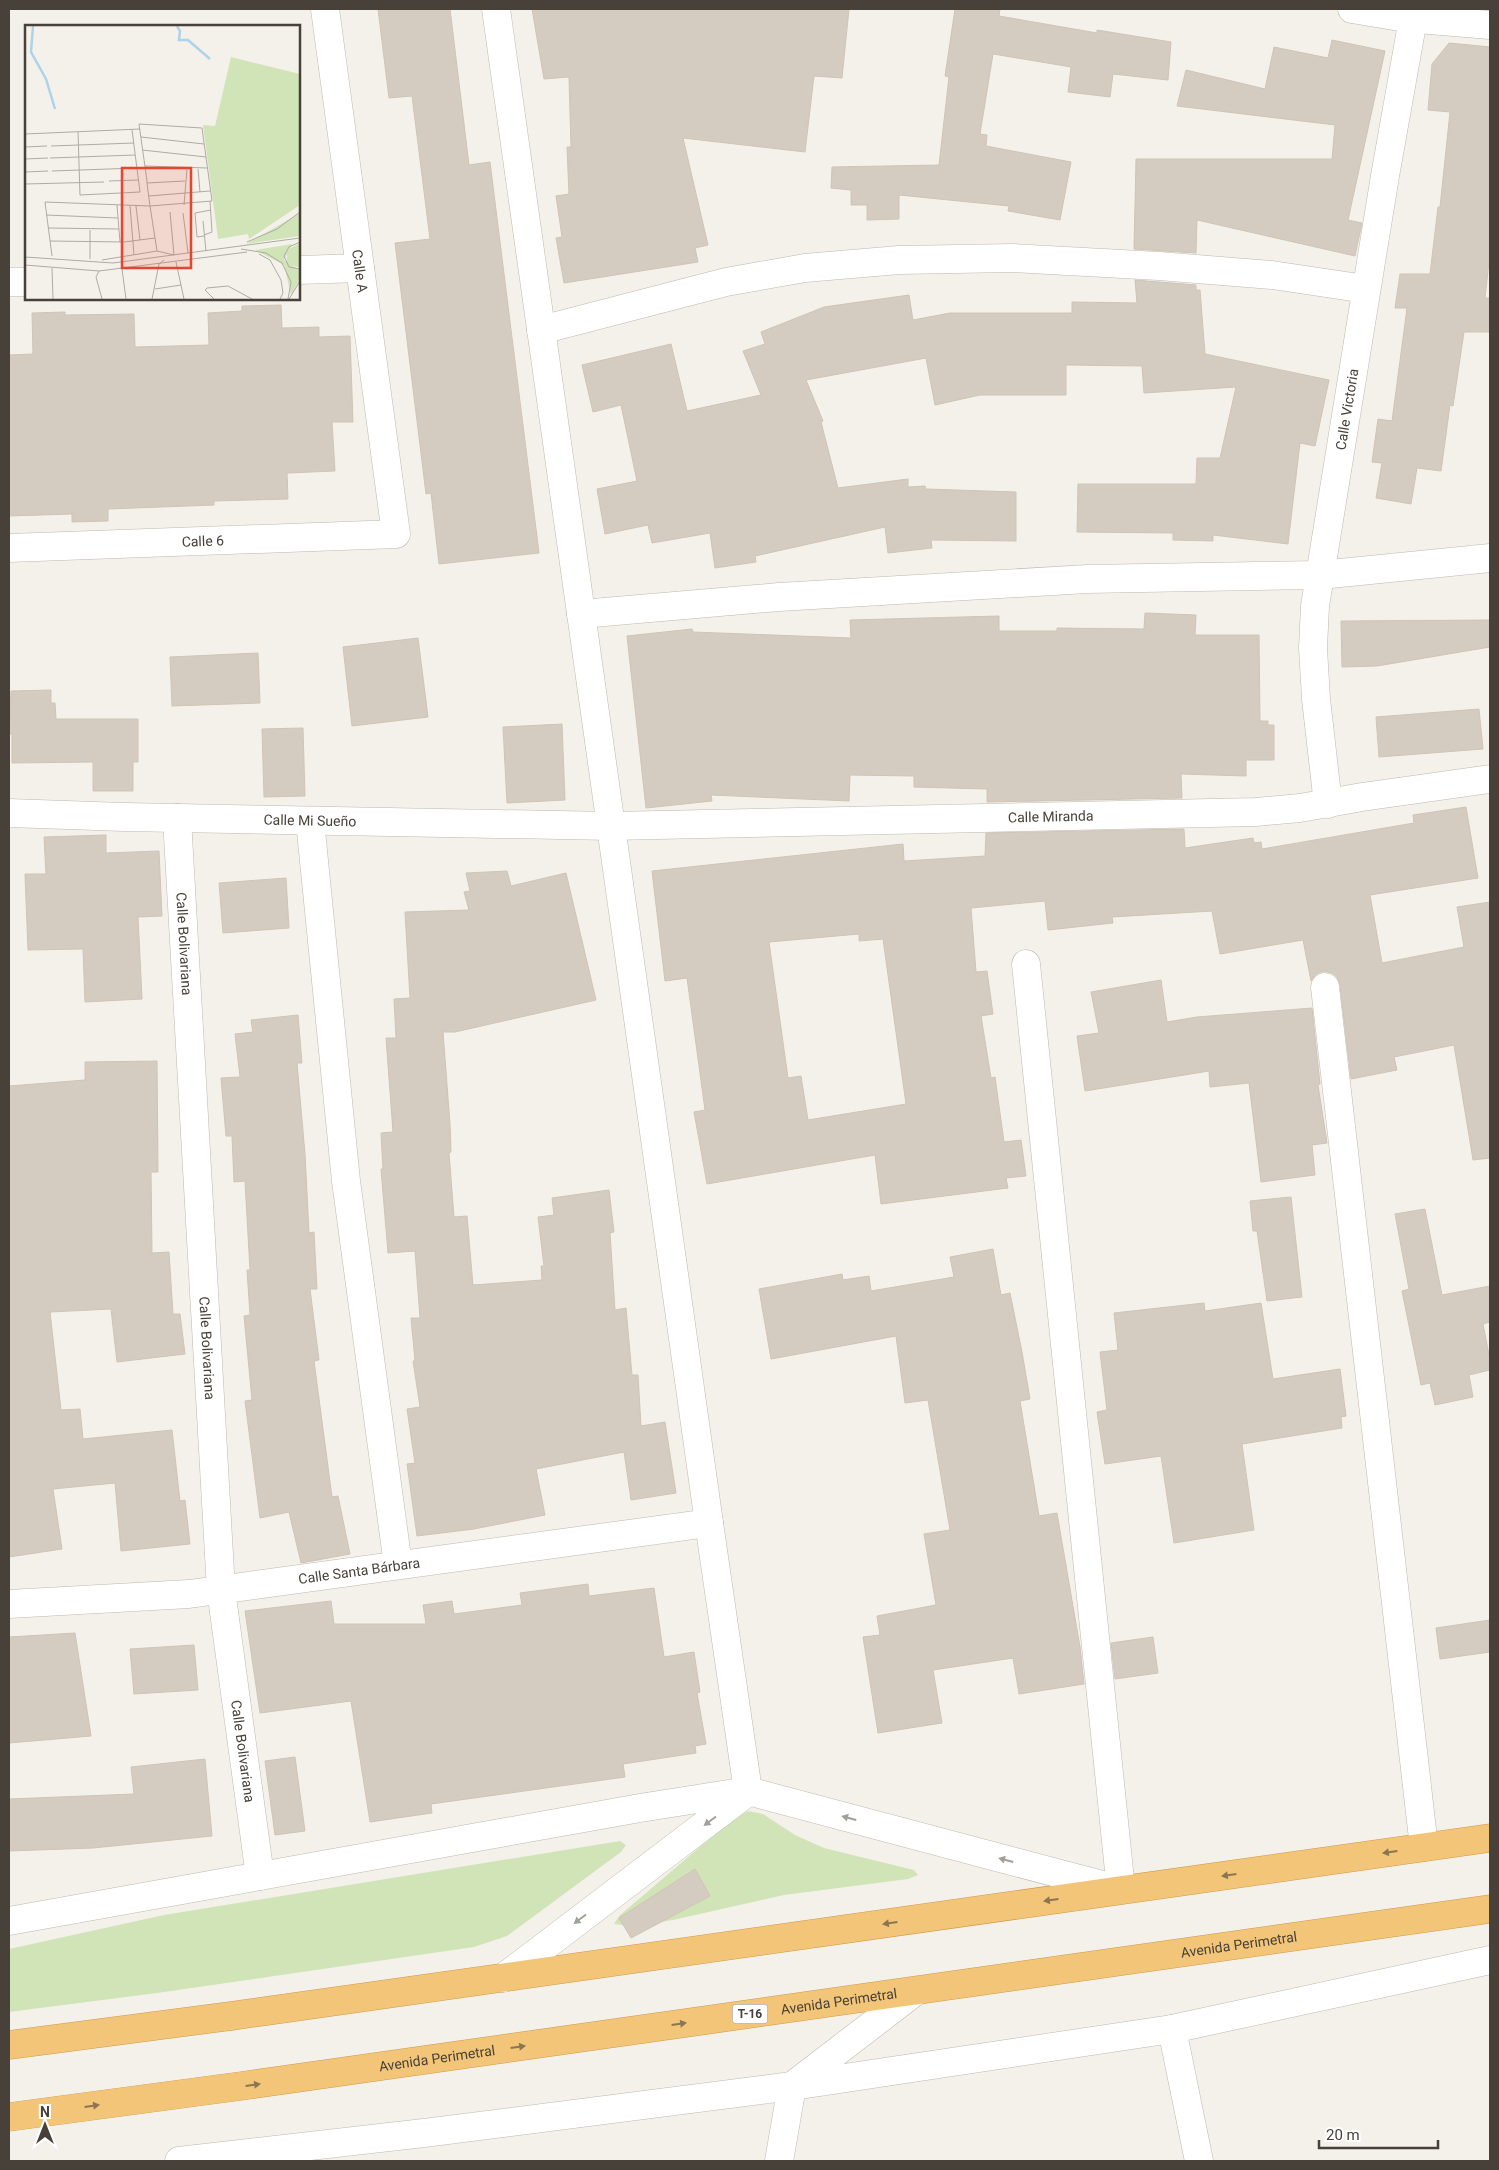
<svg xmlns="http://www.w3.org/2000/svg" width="1499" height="2170" viewBox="0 0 1499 2170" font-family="Roboto,sans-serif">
<rect width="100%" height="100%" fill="#f4f1eb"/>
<g fill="#d1e4b7">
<path d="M 748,1811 L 763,1814 L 795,1835 L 824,1848 L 914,1870 L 918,1875 L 908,1879 L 784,1895 L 673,1920 L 633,1926 L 614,1924 L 619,1916 L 729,1822 Z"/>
<path d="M 620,1841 L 626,1845 L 621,1852 L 507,1936 L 474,1947 L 157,1993 L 9,2012 L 9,1949 L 164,1915 Z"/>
</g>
<g fill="#d5ccc1" stroke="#cfc4b5" fill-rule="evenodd">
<path d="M 378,9 L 450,9 L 469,165 L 490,162 L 539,553 L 439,564 L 431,493 L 426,494 L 395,243 L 430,239 L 412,96 L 389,98 Z"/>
<path d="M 532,9 L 849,9 L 842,78 L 814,76 L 805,152 L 683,138 L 708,245 L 695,248 L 698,262 L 564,283 L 556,238 L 562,237 L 556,196 L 569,194 L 567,147 L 571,147 L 569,77 L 544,79 Z"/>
<path d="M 955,9 L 1000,9 L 999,16 L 1097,33 L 1097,30 L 1171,42 L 1168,80 L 1113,74 L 1110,97 L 1068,92 L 1071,67 L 993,54 L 980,134 L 987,135 L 986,146 L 1071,162 L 1060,220 L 1008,211 L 1009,206 L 899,195 L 899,219 L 867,220 L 867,205 L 851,205 L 851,190 L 831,188 L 832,167 L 939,165 L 949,77 L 945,76 Z"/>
<path d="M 1332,40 L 1385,51 L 1348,220 L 1362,223 L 1355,256 L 1197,220 L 1196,253 L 1134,249 L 1136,159 L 1332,159 L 1335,125 L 1177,106 L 1186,70 L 1265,89 L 1274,47 L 1328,58 Z"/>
<path d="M 1449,43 L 1490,47 L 1490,253 L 1485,298 L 1490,298 L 1490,332 L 1464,332 L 1453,406 L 1450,405 L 1441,471 L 1417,468 L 1411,504 L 1376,498 L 1382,463 L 1372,462 L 1378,419 L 1392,421 L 1407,308 L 1395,308 L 1400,274 L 1430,274 L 1438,207 L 1440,207 L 1450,112 L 1428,110 L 1432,64 Z"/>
<path d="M 1135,280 L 1196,285 L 1196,290 L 1200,290 L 1205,354 L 1329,380 L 1315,446 L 1300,443 L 1288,544 L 1213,535 L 1213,541 L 1173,540 L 1173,533 L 1077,532 L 1078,484 L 1196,484 L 1197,458 L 1220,458 L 1236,387 L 1144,393 L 1142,366 L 1066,365 L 1066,395 L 980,395 L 935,405 L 926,358 L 806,380 L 823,421 L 821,422 L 838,488 L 908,479 L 908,487 L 925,486 L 926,489 L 1016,492 L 1016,541 L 931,540 L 932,548 L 888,553 L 885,527 L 755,556 L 756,562 L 715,568 L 710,533 L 652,543 L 648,525 L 605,534 L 597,489 L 637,481 L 621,405 L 593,412 L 582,365 L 671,344 L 687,411 L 761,395 L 743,351 L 765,344 L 761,332 L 824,307 L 909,295 L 913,320 L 950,313 L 1072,313 L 1072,302 L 1137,303 Z"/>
<path d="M 281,305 L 282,328 L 319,327 L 319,337 L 350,336 L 353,422 L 332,422 L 335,471 L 287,473 L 288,499 L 214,501 L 214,505 L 108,509 L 108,521 L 72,522 L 72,514 L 9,516 L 9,355 L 33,354 L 32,313 L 65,312 L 65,315 L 134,314 L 135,347 L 173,346 L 209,345 L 208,313 L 242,311 L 242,306 Z"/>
<path d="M 1145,613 L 1196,615 L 1195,635 L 1259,635 L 1260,721 L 1268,721 L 1268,725 L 1274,725 L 1274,760 L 1246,760 L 1246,776 L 1181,774 L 1182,798 L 987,802 L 987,789 L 914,787 L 914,776 L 850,775 L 849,801 L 711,795 L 712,801 L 646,808 L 627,636 L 692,629 L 693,632 L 851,638 L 850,620 L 999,616 L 999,631 L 1057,631 L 1057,628 L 1144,629 Z"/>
<path d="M 1490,620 L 1490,647 L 1377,666 L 1342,667 L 1341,621 Z"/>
<path d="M 418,638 L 428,717 L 352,726 L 343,647 Z"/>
<path d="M 258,653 L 260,703 L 172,706 L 170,657 Z"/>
<path d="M 51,690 L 51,703 L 55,703 L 56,719 L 138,719 L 138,762 L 133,762 L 133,791 L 93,791 L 93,762 L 12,763 L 12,734 L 9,734 L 11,691 Z"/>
<path d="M 1479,709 L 1483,749 L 1379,757 L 1376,717 Z"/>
<path d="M 562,724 L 565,800 L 507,803 L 503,727 Z"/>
<path d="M 303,728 L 305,796 L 264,797 L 262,729 Z"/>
<path d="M 1466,807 L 1478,878 L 1370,895 L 1382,963 L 1464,947 L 1457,907 L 1490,902 L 1490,1158 L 1473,1160 L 1454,1045 L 1394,1057 L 1397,1070 L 1351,1079 L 1340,985 L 1337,977 L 1332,973 L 1324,971 L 1316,974 L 1311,981 L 1303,940 L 1220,954 L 1212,911 L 1112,917 L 1113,923 L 1048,930 L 1045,901 L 971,908 L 976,972 L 987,971 L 993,1014 L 981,1016 L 991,1078 L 995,1077 L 1004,1142 L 1021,1140 L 1026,1176 L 1006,1178 L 1008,1188 L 881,1204 L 875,1155 L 707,1184 L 694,1112 L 705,1110 L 687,978 L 665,981 L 652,871 L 903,844 L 904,861 L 985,856 L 986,833 L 1184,829 L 1185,848 L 1253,838 L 1254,843 L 1261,842 L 1262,849 L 1414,823 L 1413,815 ZM 859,934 L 859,941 L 883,939 L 906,1104 L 808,1120 L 801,1076 L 788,1078 L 769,942 Z"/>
<path d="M 106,835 L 106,853 L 159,851 L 162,916 L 138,917 L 142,999 L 85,1002 L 83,949 L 28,950 L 25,874 L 46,874 L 44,837 Z"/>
<path d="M 507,871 L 511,886 L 566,873 L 596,1000 L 455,1032 L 443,1032 L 450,1124 L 451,1152 L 449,1153 L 454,1217 L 467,1216 L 473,1285 L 542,1280 L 541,1266 L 544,1266 L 538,1217 L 554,1215 L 552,1198 L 609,1190 L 614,1232 L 610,1233 L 615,1310 L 626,1308 L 632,1375 L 638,1375 L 641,1426 L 665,1422 L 676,1493 L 631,1500 L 624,1452 L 536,1469 L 545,1515 L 474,1529 L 417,1536 L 407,1464 L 415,1463 L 407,1409 L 420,1407 L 413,1361 L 415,1361 L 411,1318 L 420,1318 L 415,1251 L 388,1253 L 381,1169 L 383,1169 L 381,1133 L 393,1132 L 386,1038 L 396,1038 L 394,999 L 410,998 L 405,912 L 469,910 L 464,892 L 470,891 L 466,873 Z"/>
<path d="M 286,878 L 289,928 L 223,933 L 219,883 Z"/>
<path d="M 1161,980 L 1167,1022 L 1197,1017 L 1312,1008 L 1320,1084 L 1318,1085 L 1327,1143 L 1312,1145 L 1315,1175 L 1261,1182 L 1249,1083 L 1210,1087 L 1209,1071 L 1085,1091 L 1077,1036 L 1099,1033 L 1091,992 Z"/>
<path d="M 298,1015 L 302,1063 L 297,1063 L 305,1154 L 309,1233 L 314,1232 L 317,1289 L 310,1289 L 319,1360 L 314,1361 L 332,1497 L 338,1496 L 350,1554 L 301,1563 L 289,1512 L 260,1518 L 245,1401 L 252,1400 L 244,1316 L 250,1315 L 247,1270 L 250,1270 L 245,1181 L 234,1182 L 232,1136 L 226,1136 L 221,1078 L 240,1077 L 235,1034 L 253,1032 L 251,1020 Z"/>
<path d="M 157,1061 L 158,1172 L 151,1172 L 152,1253 L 169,1252 L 173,1314 L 180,1314 L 185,1354 L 117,1362 L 111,1309 L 50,1312 L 61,1410 L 80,1409 L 83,1439 L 172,1430 L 180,1501 L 185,1500 L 190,1544 L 121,1551 L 115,1483 L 53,1489 L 62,1549 L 9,1557 L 9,1086 L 85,1080 L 85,1062 Z"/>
<path d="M 1291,1197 L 1302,1297 L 1267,1301 L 1257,1231 L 1253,1231 L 1250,1201 Z"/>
<path d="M 1425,1209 L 1442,1295 L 1490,1286 L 1490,1322 L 1483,1324 L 1490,1360 L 1490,1370 L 1469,1375 L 1473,1397 L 1435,1405 L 1430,1383 L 1421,1385 L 1402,1291 L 1409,1289 L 1395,1214 Z"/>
<path d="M 993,1249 L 1001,1295 L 1010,1293 L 1022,1352 L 1030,1399 L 1020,1401 L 1039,1516 L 1057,1513 L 1080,1647 L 1084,1684 L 1019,1694 L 1013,1658 L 933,1670 L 942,1723 L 878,1733 L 863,1637 L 880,1635 L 877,1616 L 936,1605 L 924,1534 L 950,1530 L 928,1400 L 905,1403 L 896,1336 L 771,1359 L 759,1289 L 842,1274 L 843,1280 L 869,1276 L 871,1291 L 954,1277 L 950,1257 Z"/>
<path d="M 1204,1303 L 1205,1311 L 1261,1303 L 1273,1379 L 1340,1369 L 1346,1416 L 1341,1417 L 1342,1428 L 1242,1444 L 1254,1530 L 1174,1543 L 1161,1456 L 1105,1464 L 1097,1412 L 1107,1410 L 1100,1352 L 1118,1350 L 1114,1313 Z"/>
<path d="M 588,1584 L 589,1596 L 654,1588 L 664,1657 L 694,1652 L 700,1692 L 697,1693 L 706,1744 L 695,1746 L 696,1753 L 623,1764 L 625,1777 L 431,1804 L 432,1813 L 370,1822 L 351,1701 L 260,1713 L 245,1611 L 331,1601 L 334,1624 L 426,1624 L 423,1605 L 452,1601 L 454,1614 L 522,1605 L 520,1593 Z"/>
<path d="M 1490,1620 L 1490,1652 L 1440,1659 L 1436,1628 Z"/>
<path d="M 75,1633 L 91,1736 L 9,1743 L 9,1637 Z"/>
<path d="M 1153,1637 L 1158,1673 L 1115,1679 L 1111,1643 Z"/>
<path d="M 194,1645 L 198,1690 L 134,1694 L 130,1649 Z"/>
<path d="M 295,1757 L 305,1831 L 275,1835 L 265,1761 Z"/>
<path d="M 205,1759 L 212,1836 L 93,1848 L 9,1851 L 9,1799 L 134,1794 L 131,1767 Z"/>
<path d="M 695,1869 L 710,1896 L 631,1938 L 619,1918 Z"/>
</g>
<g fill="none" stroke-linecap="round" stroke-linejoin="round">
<g stroke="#bfb8ae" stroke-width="29">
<g id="minor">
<path d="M 496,9 L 709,1523 L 748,1791"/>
<path d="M 1352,9 L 1406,18 L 1490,25"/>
<path d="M 299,270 L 360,268"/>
<path d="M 9,282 L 26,282"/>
<path d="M 541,330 L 726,282 L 805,268 L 899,260 L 1013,258 L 1159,266 L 1272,275 L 1366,289"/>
<path id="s1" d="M 9,548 L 396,534 L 325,9"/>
<path d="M 581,614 L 779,597 L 1087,579 L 1320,575 L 1490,558"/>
<path id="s2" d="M 1328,804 L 1316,699 L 1313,648 L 1315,606 L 1385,176 L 1413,19"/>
<path id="s3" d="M 9,813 L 124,817 L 611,826 L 1256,812 L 1300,808 L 1362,797 L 1490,779"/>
<path id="s4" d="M 177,818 L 221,1590 L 260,1876"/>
<path d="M 310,821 L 346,1181 L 398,1565"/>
<path d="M 1325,987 L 1424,1847"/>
<path id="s5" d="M 9,1604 L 189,1594 L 709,1523"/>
<path d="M 9,1921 L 640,1808 L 748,1791 L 1121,1890 L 1026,964"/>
<path d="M 503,1978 L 745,1794"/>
<path d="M 1172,2029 L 1199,2161"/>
<path d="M 179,2161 L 424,2133 L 792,2086 L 1172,2029 L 1490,1960"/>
<path d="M 779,2161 L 792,2086 L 916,1991"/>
</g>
</g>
<g stroke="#d09a48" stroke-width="29">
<g id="highway">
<path d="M 9,2045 L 231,2016 L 1490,1838"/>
<path id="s6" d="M 9,2117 L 241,2086 L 1490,1909"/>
</g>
</g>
<use href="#minor" stroke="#fff" stroke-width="28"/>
<use href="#highway" stroke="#f2c578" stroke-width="28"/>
</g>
<defs><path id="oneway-solid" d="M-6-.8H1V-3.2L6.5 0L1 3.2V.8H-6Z" transform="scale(1.25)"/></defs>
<g fill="#a3a09c">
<use href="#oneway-solid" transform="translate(849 1818) rotate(-165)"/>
<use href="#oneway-solid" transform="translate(710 1821) rotate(143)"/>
<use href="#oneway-solid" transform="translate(1006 1860) rotate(-165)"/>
<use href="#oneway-solid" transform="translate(580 1919) rotate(143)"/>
</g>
<g fill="#8b7652">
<use href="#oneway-solid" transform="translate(1390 1852) rotate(172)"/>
<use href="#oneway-solid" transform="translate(1229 1875) rotate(172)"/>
<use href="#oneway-solid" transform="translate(1051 1900) rotate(172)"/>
<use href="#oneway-solid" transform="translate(890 1923) rotate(172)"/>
<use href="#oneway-solid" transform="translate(679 2024) rotate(-8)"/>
<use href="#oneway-solid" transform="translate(518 2047) rotate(-8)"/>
<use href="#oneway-solid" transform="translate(253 2085) rotate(-8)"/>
<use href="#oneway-solid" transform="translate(92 2106) rotate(-8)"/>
</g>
<g text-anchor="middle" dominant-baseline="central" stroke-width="4" stroke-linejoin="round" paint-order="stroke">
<rect fill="#fff" stroke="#7e7a74" stroke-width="1" x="732.5" y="2004.5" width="35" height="19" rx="4"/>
<g font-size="12" font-weight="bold" fill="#474139">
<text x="750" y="2014">T-16</text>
</g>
<g font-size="14" fill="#474139" stroke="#fff">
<text transform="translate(360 271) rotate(82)">Calle A</text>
<text stroke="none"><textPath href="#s2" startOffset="398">Calle Victoria</textPath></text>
<text stroke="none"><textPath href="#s1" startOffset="194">Calle 6</textPath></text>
<text stroke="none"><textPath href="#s3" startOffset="1042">Calle Miranda</textPath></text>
<text stroke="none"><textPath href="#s3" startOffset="301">Calle Mi Sueño</textPath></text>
<text stroke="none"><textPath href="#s4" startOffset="126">Calle Bolivariana</textPath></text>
<text stroke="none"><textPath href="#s4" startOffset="531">Calle Bolivariana</textPath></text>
<text stroke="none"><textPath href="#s5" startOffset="352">Calle Santa Bárbara</textPath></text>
<text stroke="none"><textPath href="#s4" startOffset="936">Calle Bolivariana</textPath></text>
<text stroke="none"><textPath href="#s6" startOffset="1242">Avenida Perimetral</textPath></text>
<text stroke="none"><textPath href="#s6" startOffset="838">Avenida Perimetral</textPath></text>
<text stroke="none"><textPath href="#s6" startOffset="432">Avenida Perimetral</textPath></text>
</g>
</g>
<g transform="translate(25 25)">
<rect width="275" height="275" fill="#f4f1eb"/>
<path d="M 206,32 L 275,49 L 275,180 L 224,214 L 223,209 L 193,214 L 178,100 L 190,101 ZM 275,188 L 275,211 L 221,219 ZM 275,218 L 275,243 L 262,238 L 262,225 ZM 267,219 L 259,235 L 275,245 L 275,254 L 266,270 L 259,240 L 230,225 Z" fill="#d1e4b7"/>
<path fill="none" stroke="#add3eb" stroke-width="2.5" d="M 8,1 L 6,27 L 21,54 L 30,84M 152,1 L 155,6 L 154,15 L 163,15 L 185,34"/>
<path fill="none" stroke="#afaba4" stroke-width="1" d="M 53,107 L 55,170 L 115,167 L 107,105M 0,109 L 115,104M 116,112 L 179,119M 26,121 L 109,118M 0,122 L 22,121M 117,125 L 181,132M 25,133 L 110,130M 0,134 L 23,133M 120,141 L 182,143M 173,144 L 175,167M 27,146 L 112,143M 0,147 L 23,146M 84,156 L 114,155M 122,158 L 160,156M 0,159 L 79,157M 124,171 L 185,166M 92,180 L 95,217M 159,180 L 162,144M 105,181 L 109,230M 111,181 L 115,215M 158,188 L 163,228M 21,190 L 93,193M 178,196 L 181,226M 23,203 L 94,204M 65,205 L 65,234M 179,210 L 187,207 L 185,176M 179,211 L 172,212 L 170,188 L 186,185M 25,216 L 99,217 L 130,213M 222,217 L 252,204 L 275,187M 275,217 L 264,222 L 259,231 L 264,242 L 275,244M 216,224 L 241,228 L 257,238 L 266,257 L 263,274M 234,229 L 245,235 L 256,255 L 258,268 L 255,274M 27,231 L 20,177 L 125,181 L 187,176 L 177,103 L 114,99 L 122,156 L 122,158 L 125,181 L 130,213 L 132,226M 0,232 L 88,238 L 275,213M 77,235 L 132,226 L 149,230 L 145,187M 151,237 L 159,274M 0,240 L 74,246 L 222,227M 27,243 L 28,274M 97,244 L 101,274M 74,246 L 71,252 L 77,274M 130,264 L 156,260M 127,274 L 134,239 L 139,235M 189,274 L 180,265 L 182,263 L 203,261 L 227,274M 264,274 L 275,256"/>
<path fill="#e8442e" fill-opacity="0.15" stroke="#e8442e" stroke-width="2.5" d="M 97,143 L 166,143 L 166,243 L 97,243 Z"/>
<rect width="275" height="275" fill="none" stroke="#474139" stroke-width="2.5"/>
</g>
<rect width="1499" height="2170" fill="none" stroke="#474139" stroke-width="20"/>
<g transform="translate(45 2125)" stroke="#ffffff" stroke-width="4" paint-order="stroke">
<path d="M0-4L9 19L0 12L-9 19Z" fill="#474139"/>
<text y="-8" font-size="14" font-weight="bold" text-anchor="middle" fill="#474139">N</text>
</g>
<path d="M1319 2140v8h119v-8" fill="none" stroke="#474139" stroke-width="2.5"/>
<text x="1326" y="2140" font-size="15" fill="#474139" stroke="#ffffff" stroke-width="4" paint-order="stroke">20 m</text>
</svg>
